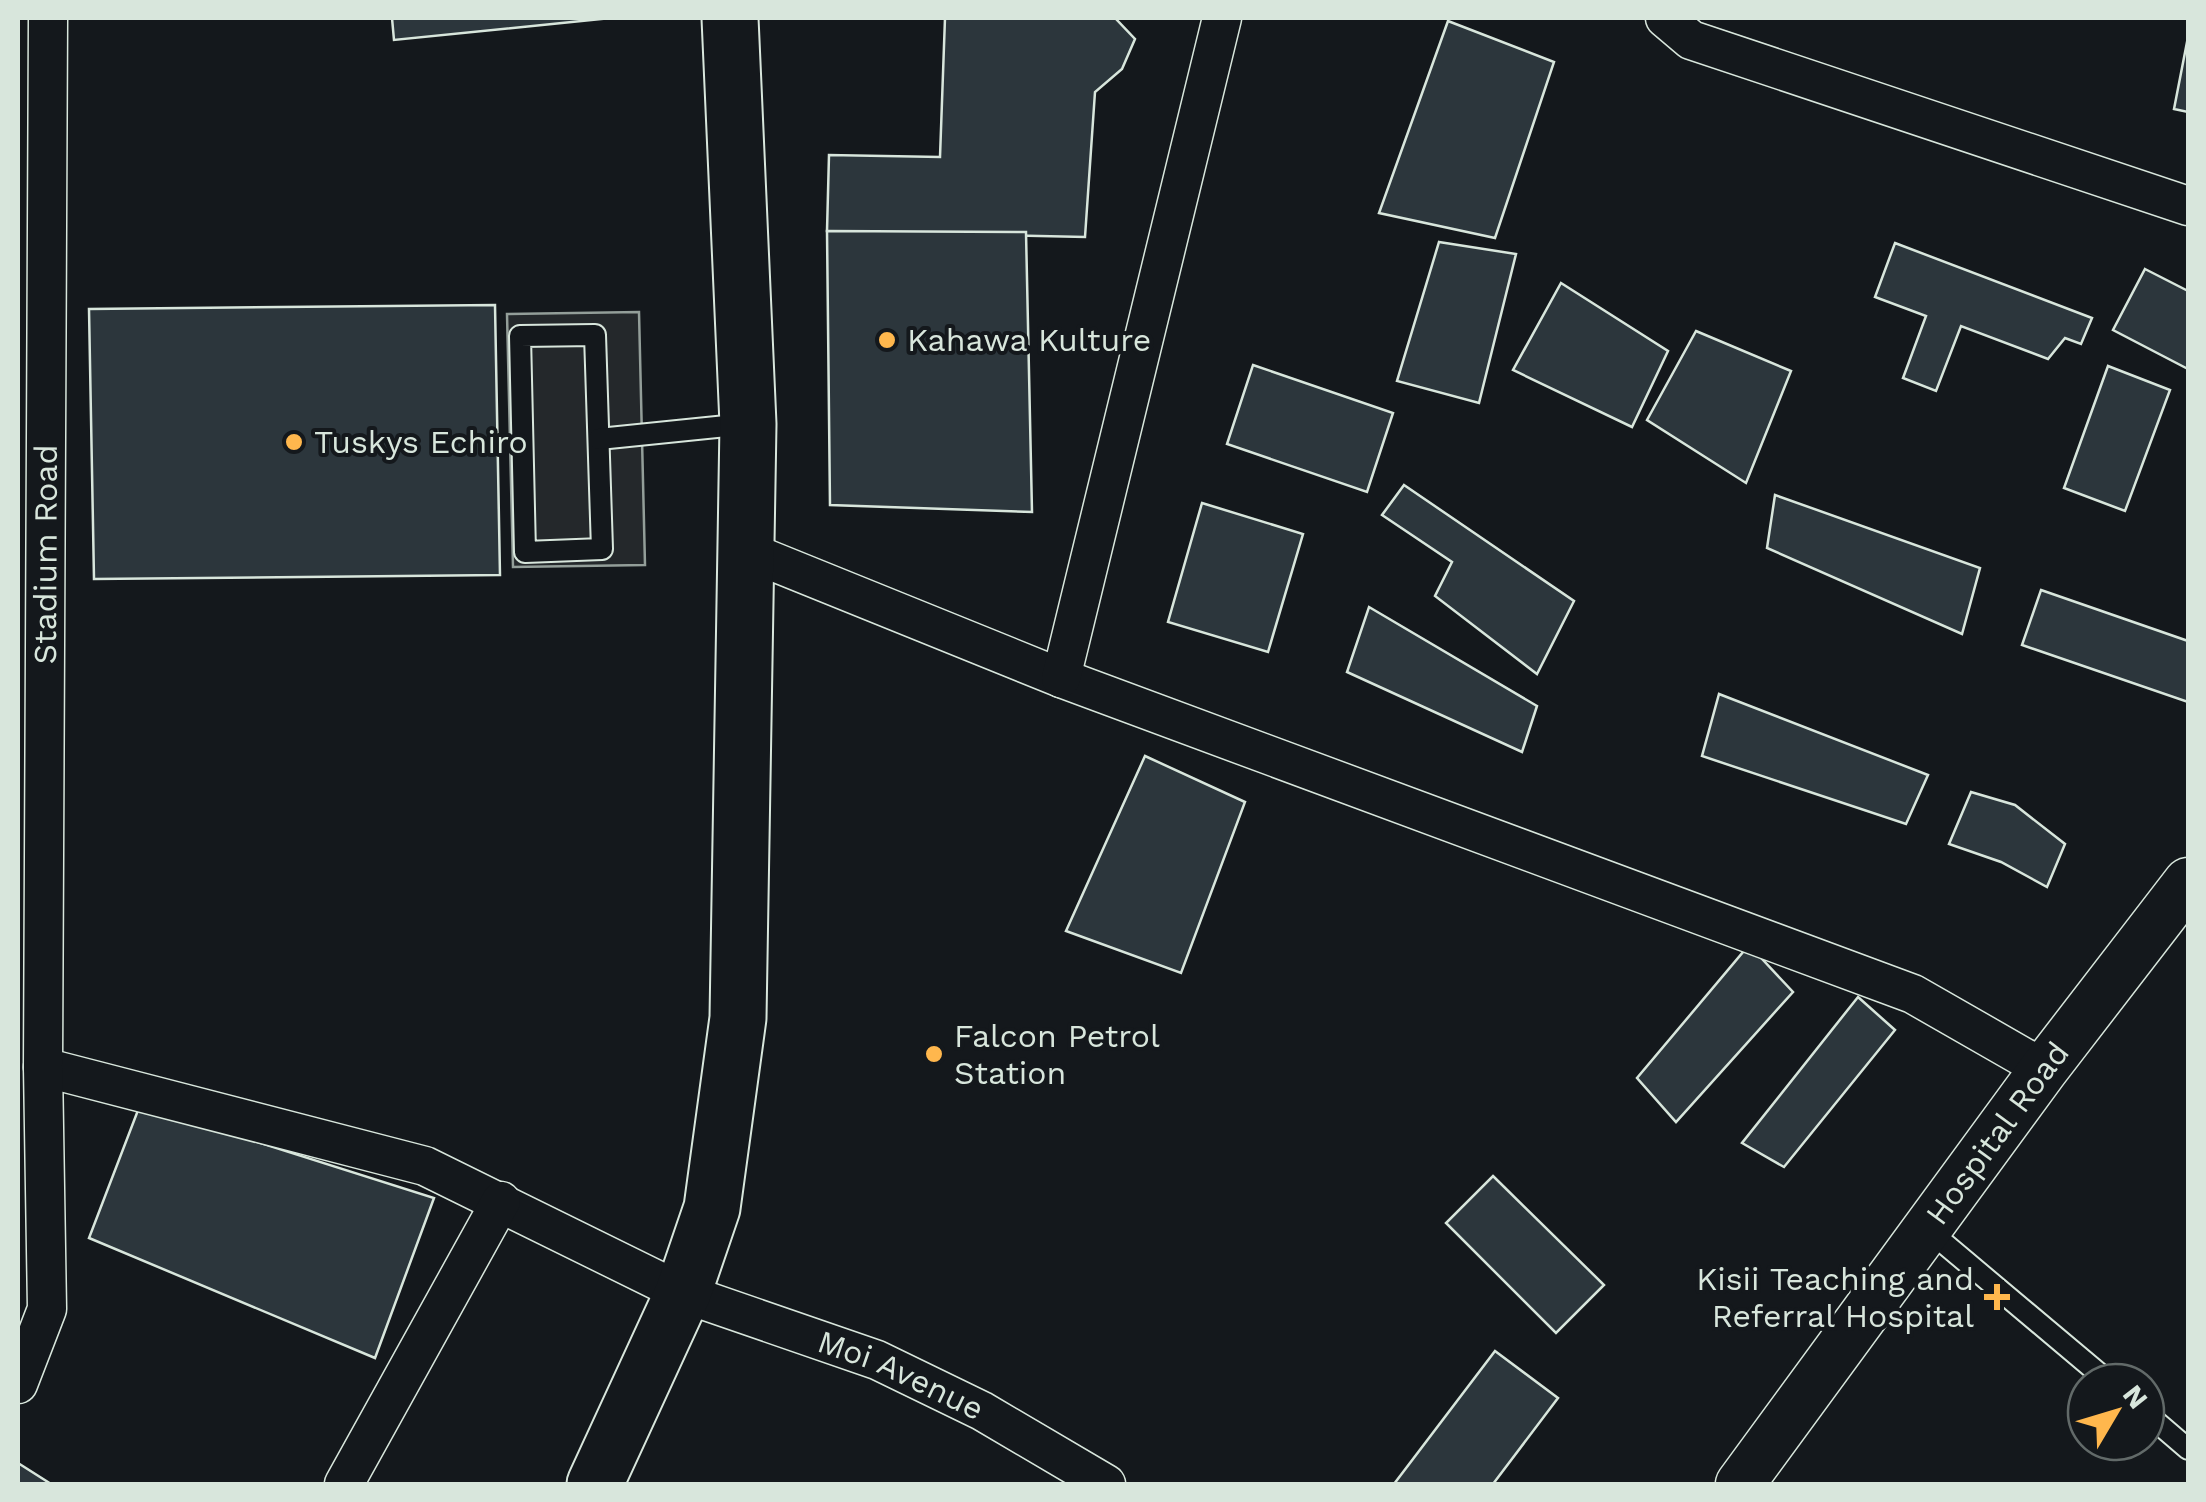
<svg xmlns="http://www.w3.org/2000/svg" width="2206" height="1502" viewBox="0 0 2206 1502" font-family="'Work Sans',sans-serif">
<rect width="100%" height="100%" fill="#14181c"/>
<path fill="#24282b" stroke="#939e99" stroke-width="2.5" d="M 639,312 L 645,565 L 513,567 L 507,314 Z"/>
<g fill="#2c363c" stroke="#d8e6dc" stroke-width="2.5">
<path d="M 392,18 L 611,18 L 394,40 Z"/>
<path d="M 945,18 L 1115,18 L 1135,39 L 1122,69 L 1095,92 L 1085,237 L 827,231 L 829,155 L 940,157 Z"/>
<path d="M 1448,21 L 1554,62 L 1495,238 L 1379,213 Z"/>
<path d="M 2188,37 L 2188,112 L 2174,109 Z"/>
<path d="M 827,231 L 1026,232 L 1032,512 L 830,505 Z"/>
<path d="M 1439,242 L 1516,254 L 1479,403 L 1397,381 Z"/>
<path d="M 1895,243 L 2092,318 L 2081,344 L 2065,338 L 2048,359 L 1961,326 L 1936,391 L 1903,378 L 1926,316 L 1875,297 Z"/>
<path d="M 2145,269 L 2188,291 L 2188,369 L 2113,330 Z"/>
<path d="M 1561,283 L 1668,351 L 1632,427 L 1513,370 Z"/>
<path d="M 495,305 L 500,575 L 94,579 L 89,309 Z"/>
<path d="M 1696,331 L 1791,371 L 1746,483 L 1647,420 Z"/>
<path d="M 1253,365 L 1393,413 L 1367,492 L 1227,444 Z"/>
<path d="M 2108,366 L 2170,390 L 2125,511 L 2064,488 Z"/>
<path d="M 1404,485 L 1574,601 L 1537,674 L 1435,596 L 1452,562 L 1382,515 Z"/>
<path d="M 1775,495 L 1980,568 L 1962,634 L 1767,548 Z"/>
<path d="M 1202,503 L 1303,534 L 1268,652 L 1168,622 Z"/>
<path d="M 2041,590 L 2188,641 L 2188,702 L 2022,645 Z"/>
<path d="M 1369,607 L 1537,706 L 1522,752 L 1347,672 Z"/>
<path d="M 1719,694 L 1928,775 L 1906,824 L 1702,756 Z"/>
<path d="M 1145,756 L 1245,802 L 1181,973 L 1066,931 Z"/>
<path d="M 1971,792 L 2015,805 L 2065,844 L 2047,887 L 2001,862 L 1949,844 Z"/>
<path d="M 1749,945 L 1793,992 L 1676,1122 L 1637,1078 Z"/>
<path d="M 1858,997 L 1895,1030 L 1784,1167 L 1742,1143 Z"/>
<path d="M 140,1105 L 434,1198 L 375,1358 L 89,1238 Z"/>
<path d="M 1493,1176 L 1604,1285 L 1556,1333 L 1446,1223 Z"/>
<path d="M 1495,1351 L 1558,1398 L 1493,1484 L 1394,1484 Z"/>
<path d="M 18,1463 L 51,1484 L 18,1484 Z"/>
</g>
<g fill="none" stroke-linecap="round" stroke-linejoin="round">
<g stroke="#d8e6dc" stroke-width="24">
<g id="service">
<path d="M 595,335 L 602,549 L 525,552 L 520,336 Z"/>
<path d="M 599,439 L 746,424"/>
<path d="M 1927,1229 L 2109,1382"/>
<path d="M 2146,1413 L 2188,1449"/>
</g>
</g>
<g stroke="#d8e6dc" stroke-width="41">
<g id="minor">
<path d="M 1665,18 L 1691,40 L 2188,206"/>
<path d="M 747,551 L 1061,678 L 1913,994 L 2044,1069"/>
<path d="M 1061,678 L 1222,18"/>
<path id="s1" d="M 43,1067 L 425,1166 L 683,1293 L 877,1360 L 982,1411 L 1106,1484"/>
<path id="s2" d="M 18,1384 L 47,1309 L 43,1067 L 48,18"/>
<path d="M 344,1484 L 501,1201"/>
</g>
</g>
<g stroke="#d8e6dc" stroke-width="51">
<g id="tertiary">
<path id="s3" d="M 1740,1484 L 2044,1069 L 2188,882"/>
</g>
</g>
<g stroke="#d8e6dc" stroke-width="59">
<path id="trunk" d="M 595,1484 L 683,1293 L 712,1208 L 738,1018 L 748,424 L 730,18"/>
</g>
<use href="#service" stroke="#14181c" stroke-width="20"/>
<use href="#minor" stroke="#14181c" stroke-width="38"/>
<use href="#tertiary" stroke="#14181c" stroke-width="48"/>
<use href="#trunk" stroke="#14181c" stroke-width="55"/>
</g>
<g fill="#ffb74d" stroke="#14181c" stroke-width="4">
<circle cx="887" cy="340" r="10"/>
<circle cx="294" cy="442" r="10"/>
<circle cx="934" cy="1054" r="10"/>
<path d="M1992 1282h10v10h10v10h-10v10h-10v-10h-10v-10h10z"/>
</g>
<g text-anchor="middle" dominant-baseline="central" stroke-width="8" stroke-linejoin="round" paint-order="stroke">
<g font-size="32" fill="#d8e6dc" stroke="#14181c" text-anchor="start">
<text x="907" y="340">Kahawa Kulture</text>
<text x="314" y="442">Tuskys Echiro</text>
<text x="954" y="1036">Falcon Petrol<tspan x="954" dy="37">Station</tspan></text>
<text x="1974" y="1279" text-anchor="end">Kisii Teaching and<tspan x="1974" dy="37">Referral Hospital</tspan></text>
</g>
<g font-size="32" fill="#d8e6dc" stroke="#14181c">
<text stroke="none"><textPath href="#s2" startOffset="835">Stadium Road</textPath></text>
<text stroke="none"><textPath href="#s3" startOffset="435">Hospital Road</textPath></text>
<text stroke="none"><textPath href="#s1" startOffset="915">Moi Avenue</textPath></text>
</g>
</g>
<rect width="2206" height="1502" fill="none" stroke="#d8e6dc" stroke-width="40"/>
<g transform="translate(2116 1412) rotate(52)"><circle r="48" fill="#14181c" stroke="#626a69" stroke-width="2.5"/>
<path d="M0-8L18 38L0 25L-18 38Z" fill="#ffb74d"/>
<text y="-15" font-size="28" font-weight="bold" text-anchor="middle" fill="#d8e6dc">N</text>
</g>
</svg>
